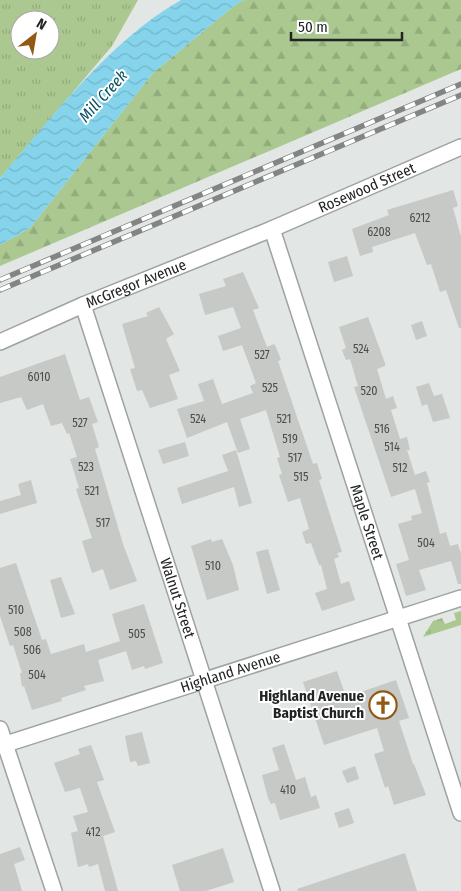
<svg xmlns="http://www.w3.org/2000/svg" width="461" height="891" viewBox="0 0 461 891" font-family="'Fira Sans Condensed',sans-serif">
<defs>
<pattern id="grass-tufts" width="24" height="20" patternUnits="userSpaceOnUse" patternTransform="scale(1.25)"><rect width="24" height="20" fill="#aac890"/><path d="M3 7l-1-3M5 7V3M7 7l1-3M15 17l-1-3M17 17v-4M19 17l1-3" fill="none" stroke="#92ac7c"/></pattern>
<pattern id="forest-firs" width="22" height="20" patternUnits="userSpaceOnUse" patternTransform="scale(1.25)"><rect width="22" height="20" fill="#aac890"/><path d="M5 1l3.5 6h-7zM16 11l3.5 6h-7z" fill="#92ac7c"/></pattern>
<pattern id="water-waves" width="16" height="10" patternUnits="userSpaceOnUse" patternTransform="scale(1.25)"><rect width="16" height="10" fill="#85d4ec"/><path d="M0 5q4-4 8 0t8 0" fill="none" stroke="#73b6ca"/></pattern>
</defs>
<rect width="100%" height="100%" fill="#e2e6e4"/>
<g fill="url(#grass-tufts)" fill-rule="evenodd">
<path d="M 0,0 L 138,0 L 112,46 L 0,178 ZM 20,20 L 50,20 L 50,50 L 20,50 Z"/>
<path d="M 461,611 L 461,625 L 423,637 L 433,621 L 442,618 L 445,624 L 456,620 L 454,613 Z"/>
</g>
<path fill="url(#forest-firs)" d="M 244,0 L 461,0 L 461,69 L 0,266 L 0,245 L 30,228 L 153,73 L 235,5 Z"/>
<path fill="url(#water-waves)" d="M 181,0 L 244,0 L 235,5 L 153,73 L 30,228 L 0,245 L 0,178 C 54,115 108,42 181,0 Z"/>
<g fill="#c6c9c6">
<path d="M 453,190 L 458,206 L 453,208 L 461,236 L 461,328 L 459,328 L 446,290 L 440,292 L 431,264 L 427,265 L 415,233 L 372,247 L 373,252 L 360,256 L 352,229 L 389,215 L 387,210 Z"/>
<path d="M 347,256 L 353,276 L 334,282 L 328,262 Z"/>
<path d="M 243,272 L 259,308 L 253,310 L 267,347 L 274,344 L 276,347 L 281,360 L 278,361 L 313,464 L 317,463 L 322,479 L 319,480 L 342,552 L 337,553 L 339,557 L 334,559 L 341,584 L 349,581 L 355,600 L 322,611 L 315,593 L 327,589 L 321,565 L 319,565 L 311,543 L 306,544 L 302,532 L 309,529 L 300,498 L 288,502 L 279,475 L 282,474 L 277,458 L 280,457 L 266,410 L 240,419 L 250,449 L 238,453 L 227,422 L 187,438 L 177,409 L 204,401 L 198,384 L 213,379 L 222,404 L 253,393 L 250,386 L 256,383 L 242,345 L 223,351 L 218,336 L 241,328 L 233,307 L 205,315 L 199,294 L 226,286 L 223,279 Z"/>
<path d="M 159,307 L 174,334 L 166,339 L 180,371 L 169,375 L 178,399 L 150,408 L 142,390 L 137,391 L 130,369 L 135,368 L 122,324 L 148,316 L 146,313 Z"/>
<path d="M 368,317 L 385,363 L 385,366 L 377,369 L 386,399 L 393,396 L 397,408 L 391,410 L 400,439 L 407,437 L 410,450 L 407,450 L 415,475 L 426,471 L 430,482 L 427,483 L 440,534 L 446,532 L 450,546 L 458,544 L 461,554 L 461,584 L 458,584 L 451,561 L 419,570 L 426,590 L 406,596 L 396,564 L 409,560 L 398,524 L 412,520 L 411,516 L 422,513 L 415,489 L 391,497 L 354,387 L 358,386 L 350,359 L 346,360 L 342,350 L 346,348 L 339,327 Z"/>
<path d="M 422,321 L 427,336 L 416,340 L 411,325 Z"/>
<path d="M 65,354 L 80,400 L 89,397 L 98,422 L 92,424 L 99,447 L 95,449 L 123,544 L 137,581 L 110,590 L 103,569 L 92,573 L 82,541 L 92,538 L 76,489 L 79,488 L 70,459 L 77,457 L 69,433 L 67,434 L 62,423 L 51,426 L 43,404 L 27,410 L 21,397 L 0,403 L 0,377 Z"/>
<path d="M 429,383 L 434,396 L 442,394 L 450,418 L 433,422 L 427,404 L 422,406 L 416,387 Z"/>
<path d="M 185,442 L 189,456 L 163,464 L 158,450 Z"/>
<path d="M 236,450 L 252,503 L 239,507 L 234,487 L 182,504 L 177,488 L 228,471 L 222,455 Z"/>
<path d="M 31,480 L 37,503 L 0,514 L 0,501 L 21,495 L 18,484 Z"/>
<path d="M 211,539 L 212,542 L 222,539 L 233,565 L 239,590 L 207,600 L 191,546 Z"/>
<path d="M 268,549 L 280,590 L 267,594 L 256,552 Z"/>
<path d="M 16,563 L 42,640 L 46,639 L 51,654 L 84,644 L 86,652 L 120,641 L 112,614 L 144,604 L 163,663 L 145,669 L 144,666 L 132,670 L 126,651 L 98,660 L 104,681 L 84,686 L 86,690 L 61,698 L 62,701 L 32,710 L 24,686 L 22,687 L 20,673 L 22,673 L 13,645 L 10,646 L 0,616 L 0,568 Z"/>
<path d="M 61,577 L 75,614 L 61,618 L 50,580 Z"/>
<path d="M 337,671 L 346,697 L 396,680 L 409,718 L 399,721 L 413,764 L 414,764 L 426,795 L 394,805 L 388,786 L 385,788 L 374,754 L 384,751 L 377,728 L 324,745 L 303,682 Z"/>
<path d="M 142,732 L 150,763 L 138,766 L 136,761 L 130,762 L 125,736 Z"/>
<path d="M 284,744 L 296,780 L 305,777 L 311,797 L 316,795 L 320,808 L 280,820 L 275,803 L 271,804 L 268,798 L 262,775 L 279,770 L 272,748 Z"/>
<path d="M 91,745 L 104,780 L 97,782 L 115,832 L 103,836 L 118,891 L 105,891 L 98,864 L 89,867 L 88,864 L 78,867 L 71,833 L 78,831 L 73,816 L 88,812 L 80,788 L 65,792 L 54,763 L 80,754 L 78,749 Z"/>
<path d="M 355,766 L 359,779 L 347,783 L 342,771 Z"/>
<path d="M 349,808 L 354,823 L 339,828 L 334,813 Z"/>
<path d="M 20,847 L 25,860 L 14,864 L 22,891 L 0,891 L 0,854 Z"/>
<path d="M 223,848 L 234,882 L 206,891 L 180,891 L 172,865 Z"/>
<path d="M 405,853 L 417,891 L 298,891 L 297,889 Z"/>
</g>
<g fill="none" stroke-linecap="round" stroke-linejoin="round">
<g stroke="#9ea2a1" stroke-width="18">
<g id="minor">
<path id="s1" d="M 272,229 L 461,813"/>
<path id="s2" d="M 83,305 L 272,891"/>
<path id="s3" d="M 0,342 L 83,305 L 272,229 L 461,147"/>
<path d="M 0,729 L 54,891"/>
<path id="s4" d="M 0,746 L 461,598"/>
</g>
</g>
<use href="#minor" stroke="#fff" stroke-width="15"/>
<g stroke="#838584" stroke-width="5.5">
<g id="rail">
<path d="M 0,280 L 461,84"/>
<path d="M 0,290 L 461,95"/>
</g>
</g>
<use href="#rail" stroke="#fff" stroke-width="4" stroke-dasharray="11" stroke-linecap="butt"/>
</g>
<defs>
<g id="church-ring" transform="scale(1.4375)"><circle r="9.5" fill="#fff" stroke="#925914" stroke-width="1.5"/><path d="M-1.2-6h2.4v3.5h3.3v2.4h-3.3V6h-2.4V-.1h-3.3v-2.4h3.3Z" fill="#925914"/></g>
</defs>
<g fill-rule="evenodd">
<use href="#church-ring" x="383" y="705"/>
</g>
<g text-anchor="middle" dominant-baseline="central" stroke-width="4" stroke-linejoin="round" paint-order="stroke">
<g font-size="12" fill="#4b4c4c">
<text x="420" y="218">6212</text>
<text x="379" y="232">6208</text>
<text x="361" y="349">524</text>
<text x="262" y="355">527</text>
<text x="39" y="377">6010</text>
<text x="270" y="388">525</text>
<text x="369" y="391">520</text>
<text x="198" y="419">524</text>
<text x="284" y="419">521</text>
<text x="80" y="423">527</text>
<text x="382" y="429">516</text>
<text x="290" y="439">519</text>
<text x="392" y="447">514</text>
<text x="295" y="458">517</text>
<text x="86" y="467">523</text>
<text x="400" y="468">512</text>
<text x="301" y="477">515</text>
<text x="92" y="491">521</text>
<text x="103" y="523">517</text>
<text x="426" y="543">504</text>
<text x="213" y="566">510</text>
<text x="16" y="610">510</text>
<text x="23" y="632">508</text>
<text x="137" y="634">505</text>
<text x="32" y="650">506</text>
<text x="37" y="675">504</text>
<text x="288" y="790">410</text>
<text x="93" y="832">412</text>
</g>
<g font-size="15" fill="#222323" stroke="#fff">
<text stroke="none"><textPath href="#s3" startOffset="398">Rosewood Street</textPath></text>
<text stroke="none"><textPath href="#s3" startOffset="148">McGregor Avenue</textPath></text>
<text stroke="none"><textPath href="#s1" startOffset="308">Maple Street</textPath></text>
<text stroke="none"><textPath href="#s2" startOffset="308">Walnut Street</textPath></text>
<text stroke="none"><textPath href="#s4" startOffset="242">Highland Avenue</textPath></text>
</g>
<g font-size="15" font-weight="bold" fill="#222323" stroke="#fff" text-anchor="end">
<text x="364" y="696">Highland Avenue<tspan x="364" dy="17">Baptist Church</tspan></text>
</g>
<g font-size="16" font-style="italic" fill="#095060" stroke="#fff">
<text transform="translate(103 96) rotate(-48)">Mill Creek</text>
</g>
</g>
<g transform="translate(35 35) rotate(31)"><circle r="24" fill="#ffffff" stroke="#a7a7a7"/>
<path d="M0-4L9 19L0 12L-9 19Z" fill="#925914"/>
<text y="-8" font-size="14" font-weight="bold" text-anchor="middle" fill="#222323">N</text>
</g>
<path d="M291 32v8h111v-8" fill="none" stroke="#222323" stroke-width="2.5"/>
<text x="298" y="32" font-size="15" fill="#222323" stroke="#ffffff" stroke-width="4" paint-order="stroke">50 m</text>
</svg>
